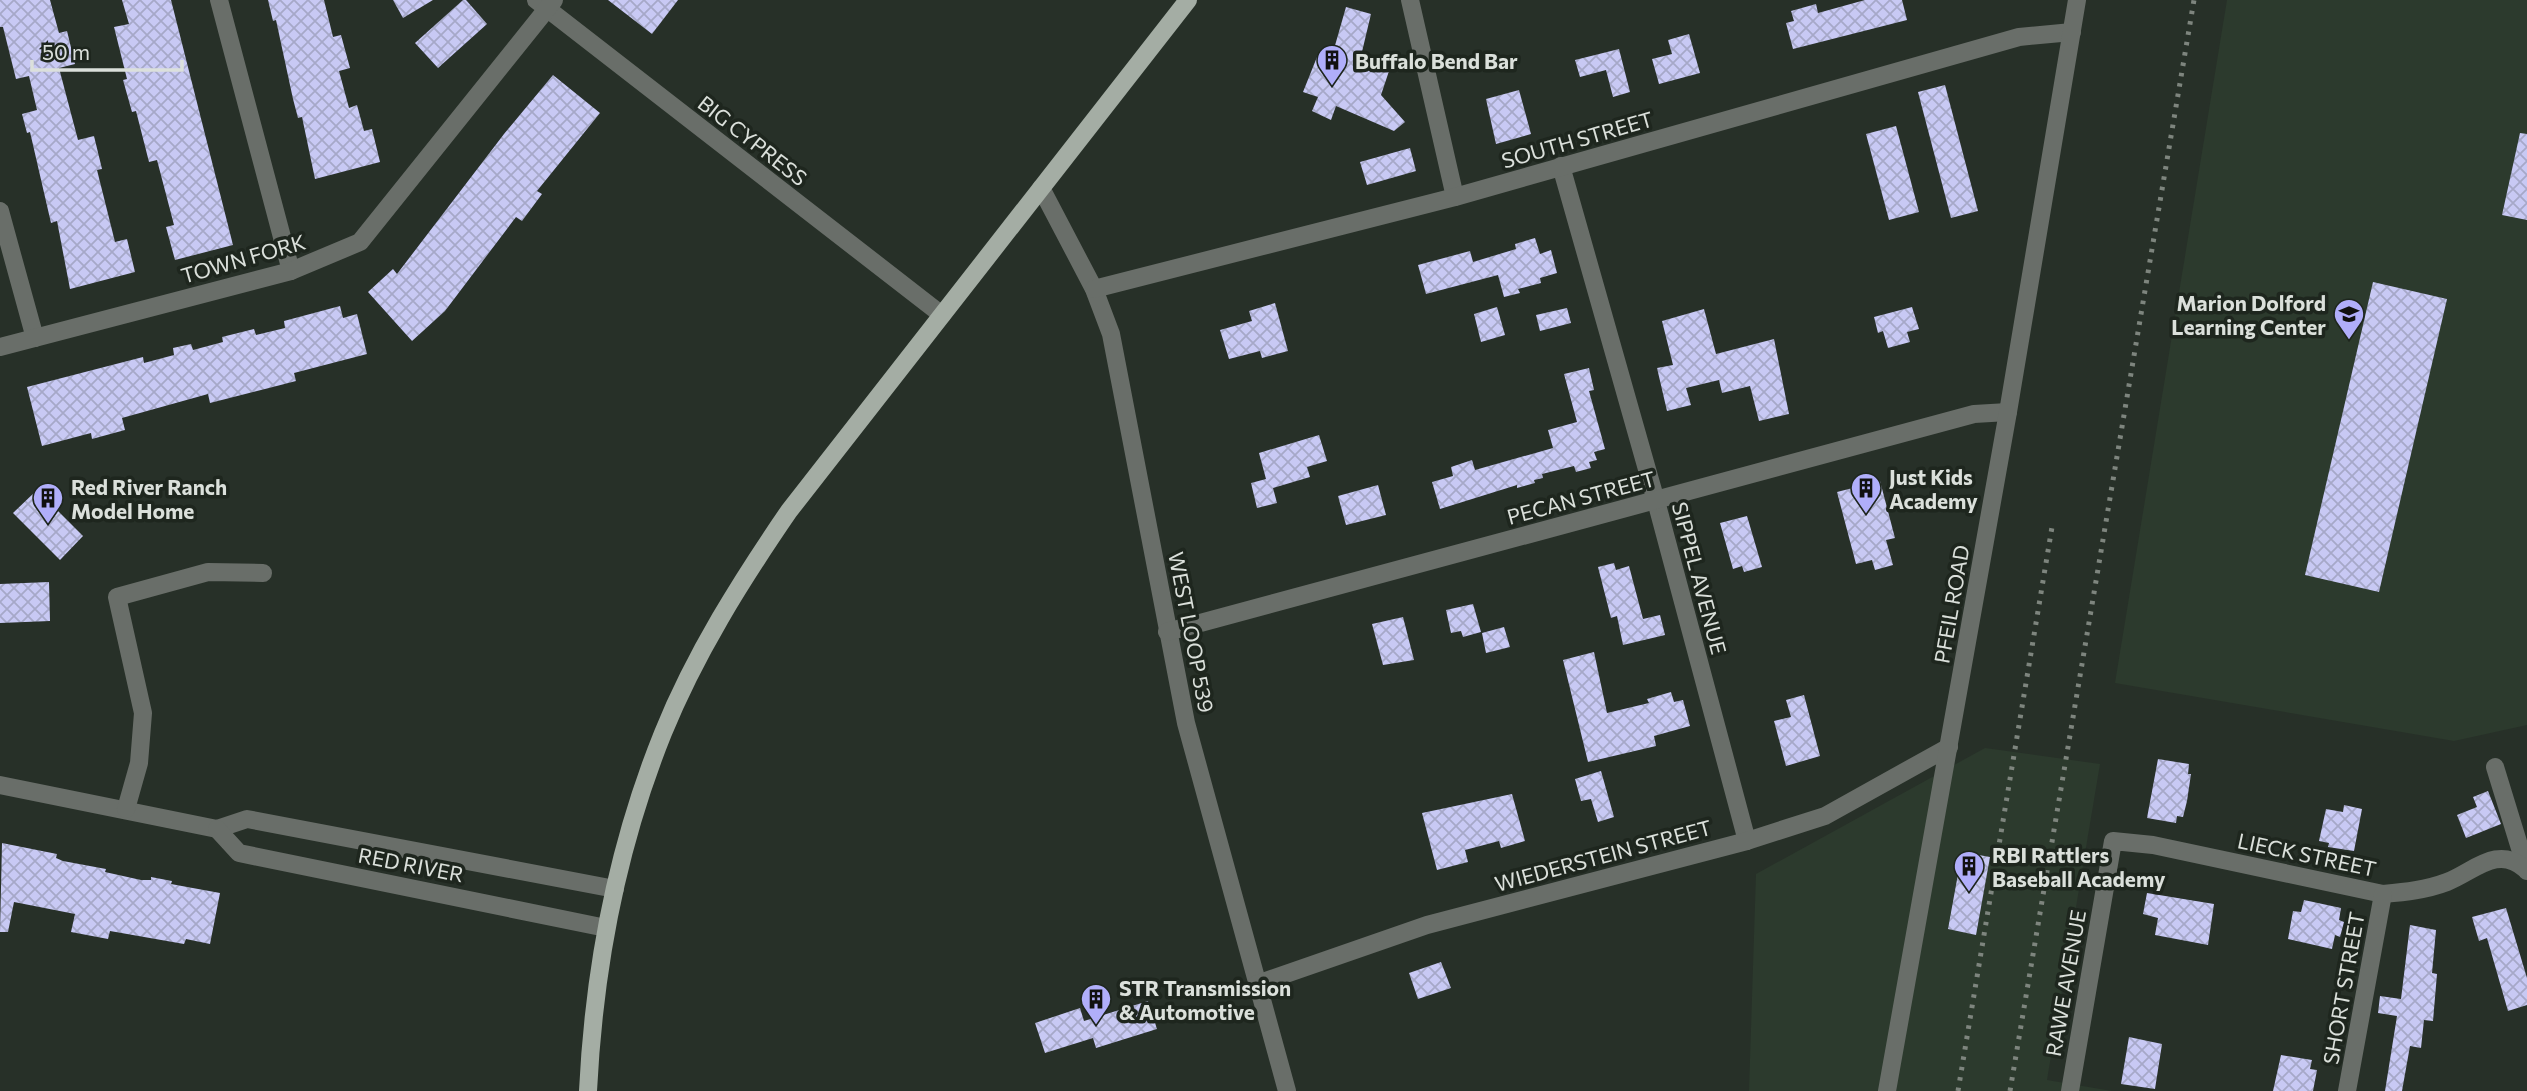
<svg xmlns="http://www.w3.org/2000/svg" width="2527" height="1091" viewBox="0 0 2527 1091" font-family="Commissioner,sans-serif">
<defs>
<pattern id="building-cross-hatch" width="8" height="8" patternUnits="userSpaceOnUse" patternTransform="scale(1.75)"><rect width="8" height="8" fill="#c8c9f4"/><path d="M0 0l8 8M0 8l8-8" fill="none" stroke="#a6a8c8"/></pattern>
</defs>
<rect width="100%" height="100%" fill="#273028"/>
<g fill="#2c3a2d">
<path d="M 2227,0 L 2527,0 L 2527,725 L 2454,741 L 2115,683 Z"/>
<path d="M 1985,748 L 2100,764 L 2047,1080 L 2112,1091 L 1749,1091 L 1756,874 Z"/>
</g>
<g fill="url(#building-cross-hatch)">
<path d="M 0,0 L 50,0 L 59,33 L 67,31 L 75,64 L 59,68 L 78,140 L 94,136 L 102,169 L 97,170 L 115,242 L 127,239 L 135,272 L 70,289 L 57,221 L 51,223 L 30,132 L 27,133 L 22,114 L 37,110 L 29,76 L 16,79 L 3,27 L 0,27 Z"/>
<path d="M 122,0 L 171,0 L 233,245 L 175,260 L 166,227 L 174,225 L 157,160 L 149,162 L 136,111 L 132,112 L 123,80 L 127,79 L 114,27 L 129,24 Z"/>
<path d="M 268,0 L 324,0 L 333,37 L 341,35 L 350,68 L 339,71 L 349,108 L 357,105 L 364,131 L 372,129 L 380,162 L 315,179 L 302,117 L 298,118 L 293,99 L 276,20 L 273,21 Z"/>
<path d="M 393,0 L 433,0 L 403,18 Z"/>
<path d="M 463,0 L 466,0 L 487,24 L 438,68 L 415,43 Z"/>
<path d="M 608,0 L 678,0 L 652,34 Z"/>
<path d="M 1865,0 L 1902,0 L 1907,20 L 1793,49 L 1786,23 L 1794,21 L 1791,11 L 1816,4 L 1818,13 Z"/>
<path d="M 1346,7 L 1371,14 L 1361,56 L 1390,68 L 1381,95 L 1405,122 L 1394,131 L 1336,106 L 1331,120 L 1312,111 L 1318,97 L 1303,92 L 1317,57 L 1330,63 Z"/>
<path d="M 1689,34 L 1700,73 L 1659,84 L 1652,59 L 1672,54 L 1668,40 Z"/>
<path d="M 1619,49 L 1630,92 L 1613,97 L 1606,70 L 1580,77 L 1575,60 Z"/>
<path d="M 553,75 L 600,113 L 537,191 L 542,194 L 522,221 L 516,217 L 445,311 L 412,341 L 368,292 L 393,269 L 397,274 L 504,134 Z"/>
<path d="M 1945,85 L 1978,211 L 1951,218 L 1918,92 Z"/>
<path d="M 1519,90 L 1531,134 L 1496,144 L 1486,99 Z"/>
<path d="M 1896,126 L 1919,212 L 1889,220 L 1866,134 Z"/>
<path d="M 2520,133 L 2527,134 L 2527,220 L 2502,215 Z"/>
<path d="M 1410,148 L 1416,171 L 1367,185 L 1360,162 Z"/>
<path d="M 1535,238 L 1540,254 L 1551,250 L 1557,273 L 1540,278 L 1541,283 L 1518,289 L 1520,293 L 1504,297 L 1498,275 L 1426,294 L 1418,265 L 1470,251 L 1473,262 L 1516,249 L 1515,244 Z"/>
<path d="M 2373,282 L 2447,299 L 2379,592 L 2305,575 Z"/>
<path d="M 1275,303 L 1288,351 L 1262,358 L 1260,351 L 1229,359 L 1220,330 L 1252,321 L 1249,311 Z"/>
<path d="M 340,306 L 343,318 L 357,314 L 367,354 L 294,373 L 296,381 L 269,388 L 210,403 L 208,394 L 122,418 L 125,430 L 92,439 L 91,433 L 42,446 L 27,387 L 143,357 L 144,363 L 174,355 L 173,348 L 191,344 L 193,350 L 223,342 L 222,337 L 254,329 L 256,335 L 285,328 L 284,321 Z"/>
<path d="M 1497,307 L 1505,335 L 1481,342 L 1474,314 Z"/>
<path d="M 1912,307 L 1919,329 L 1907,332 L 1910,342 L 1888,348 L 1883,331 L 1878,333 L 1874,317 Z"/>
<path d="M 1567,308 L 1571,323 L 1540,331 L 1536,315 Z"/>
<path d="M 1704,309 L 1716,354 L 1774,339 L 1789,414 L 1759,421 L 1750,386 L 1722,393 L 1719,380 L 1686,388 L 1691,405 L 1667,411 L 1657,368 L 1673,365 L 1662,321 Z"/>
<path d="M 1589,368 L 1594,390 L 1589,391 L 1605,449 L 1594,452 L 1597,460 L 1589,462 L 1591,468 L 1576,472 L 1574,466 L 1542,474 L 1543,478 L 1534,480 L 1535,483 L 1517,488 L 1517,485 L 1440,509 L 1432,482 L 1453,476 L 1451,467 L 1472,460 L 1475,470 L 1553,448 L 1548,430 L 1577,422 L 1564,374 Z"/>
<path d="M 1319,435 L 1327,461 L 1307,467 L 1310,477 L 1273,488 L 1277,503 L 1257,508 L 1251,483 L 1266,479 L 1259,453 Z"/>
<path d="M 1880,481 L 1895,538 L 1886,540 L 1893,565 L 1875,570 L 1872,560 L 1856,564 L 1837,492 Z"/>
<path d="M 1378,485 L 1386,515 L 1346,525 L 1338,496 Z"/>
<path d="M 37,490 L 83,536 L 60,560 L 13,513 Z"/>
<path d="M 1747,516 L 1762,567 L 1744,572 L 1742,566 L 1733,569 L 1720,523 Z"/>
<path d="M 1614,563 L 1616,570 L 1629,566 L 1643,619 L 1660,615 L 1665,635 L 1623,645 L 1617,616 L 1611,618 L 1598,567 Z"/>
<path d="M 49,582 L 50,621 L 0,623 L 0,584 Z"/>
<path d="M 1473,604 L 1481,632 L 1463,637 L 1461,631 L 1451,633 L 1446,610 Z"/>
<path d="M 1403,617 L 1414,660 L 1383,665 L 1372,624 Z"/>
<path d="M 1504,627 L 1510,647 L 1486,653 L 1482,633 Z"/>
<path d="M 1594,652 L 1607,713 L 1649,703 L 1647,699 L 1671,692 L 1674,702 L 1683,700 L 1690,726 L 1654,736 L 1656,746 L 1588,762 L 1563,660 Z"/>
<path d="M 1804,695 L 1820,756 L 1786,766 L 1774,721 L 1791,717 L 1786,700 Z"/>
<path d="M 2158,759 L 2189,764 L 2188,774 L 2191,774 L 2187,801 L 2183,817 L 2177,816 L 2176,823 L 2147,818 Z"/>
<path d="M 1601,771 L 1614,817 L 1598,822 L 1591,799 L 1581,801 L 1575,779 Z"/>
<path d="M 2488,791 L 2501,824 L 2466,838 L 2457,815 L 2477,807 L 2473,797 Z"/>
<path d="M 1512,794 L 1525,841 L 1501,848 L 1499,841 L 1465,850 L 1468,862 L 1437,870 L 1422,813 Z"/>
<path d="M 2344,805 L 2362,809 L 2354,851 L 2328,847 L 2329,843 L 2319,841 L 2326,809 L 2343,812 Z"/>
<path d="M 2,843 L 57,854 L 56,858 L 63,861 L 106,869 L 105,872 L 141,880 L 151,880 L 151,877 L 172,881 L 171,884 L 220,893 L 210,944 L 186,939 L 184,944 L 110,931 L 108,939 L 71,932 L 75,914 L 14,902 L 8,932 L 0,932 Z"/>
<path d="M 1962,852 L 1990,857 L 1976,935 L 1948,929 Z"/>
<path d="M 2147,893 L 2214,904 L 2208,945 L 2155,935 L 2158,918 L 2143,914 Z"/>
<path d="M 2304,900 L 2341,908 L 2339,920 L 2344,922 L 2340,937 L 2335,935 L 2332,949 L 2288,939 L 2293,911 L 2301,912 Z"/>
<path d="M 2506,908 L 2527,978 L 2527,1005 L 2508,1011 L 2487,938 L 2479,941 L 2472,917 Z"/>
<path d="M 2410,925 L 2436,930 L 2432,973 L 2437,974 L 2433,1021 L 2424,1020 L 2421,1048 L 2410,1046 L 2402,1091 L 2385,1091 L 2397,1016 L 2378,1013 L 2380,996 L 2401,999 Z"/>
<path d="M 1441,962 L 1451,988 L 1418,999 L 1409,973 Z"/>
<path d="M 1148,1001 L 1157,1029 L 1096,1048 L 1093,1038 L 1045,1053 L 1035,1023 L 1080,1008 L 1084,1021 Z"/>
<path d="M 2129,1037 L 2162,1044 L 2155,1089 L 2121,1084 Z"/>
<path d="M 2281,1055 L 2312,1060 L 2310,1069 L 2317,1070 L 2313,1091 L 2273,1091 Z"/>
</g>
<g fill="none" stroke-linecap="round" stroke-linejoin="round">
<g stroke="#696e69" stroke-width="18">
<path d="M 219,0 L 291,271"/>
<path d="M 536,0 L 942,315"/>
<path d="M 1410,0 L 1455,197"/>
<path d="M 1561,166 L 1656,501 L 1747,841"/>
<path d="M 1041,188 L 1094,289 L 1111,334 L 1186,723 L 1287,1091"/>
<path d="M 0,211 L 35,338"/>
<path d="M 1094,289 L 1455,197 L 2019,37 L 2072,32"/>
<path d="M 0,347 L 291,271 L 360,242 L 554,0"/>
<path d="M 1167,632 L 1974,414 L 2008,412"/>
<path d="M 2495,767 L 2527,871"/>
<path d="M 0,785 L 217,829 L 247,819 L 615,889"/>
<path d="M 126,809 L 139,763 L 143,713 L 117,597 L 208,572 L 263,573"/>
<path d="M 217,829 L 239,853 L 606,928"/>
<path d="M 1257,984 L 1427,925 L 1747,841 L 1825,816 L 1949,747"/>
<path d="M 1887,1091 L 2008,412 L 2077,0"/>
<path d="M 2070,1091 L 2113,841 L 2153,845 L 2383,894 C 2405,892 2426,890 2447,882 C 2473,872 2498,844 2525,869"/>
<path d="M 2347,1091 L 2383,894"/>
</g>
<path stroke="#a4ada4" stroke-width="18" d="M 588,1091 C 594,968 617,847 663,733 C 695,654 741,581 789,511 L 1188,0"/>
<g stroke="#7e857e" stroke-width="5" stroke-dasharray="3.5 7" stroke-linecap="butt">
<path d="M 1958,1091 L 2052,527"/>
<path d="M 2010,1091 L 2194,0"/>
</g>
</g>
<defs>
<g id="building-pin" transform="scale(1.575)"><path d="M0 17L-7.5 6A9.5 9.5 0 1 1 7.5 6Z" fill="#b0aefa" stroke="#1e261e"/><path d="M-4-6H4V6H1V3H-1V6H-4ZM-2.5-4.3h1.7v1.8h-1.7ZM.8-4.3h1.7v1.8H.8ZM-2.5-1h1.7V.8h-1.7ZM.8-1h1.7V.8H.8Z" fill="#111"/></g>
<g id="school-pin" transform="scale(1.575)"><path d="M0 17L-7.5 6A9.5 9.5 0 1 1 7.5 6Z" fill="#b0aefa" stroke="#1e261e"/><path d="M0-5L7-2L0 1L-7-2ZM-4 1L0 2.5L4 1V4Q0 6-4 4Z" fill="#111"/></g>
</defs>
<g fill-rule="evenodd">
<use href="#building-pin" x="1332" y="60"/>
<use href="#school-pin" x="2349" y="314"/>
<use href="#building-pin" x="1866" y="488"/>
<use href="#building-pin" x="48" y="498"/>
<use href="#building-pin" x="1969" y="866"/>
<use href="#building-pin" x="1096" y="999"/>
</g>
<g text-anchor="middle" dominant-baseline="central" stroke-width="7" stroke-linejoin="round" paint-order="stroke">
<g font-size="21" font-weight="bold" fill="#dbe0db" stroke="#1e261e" text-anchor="start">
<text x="1355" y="60">Buffalo Bend Bar</text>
<text x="2326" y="302" text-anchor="end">Marion Dolford<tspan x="2326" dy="24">Learning Center</tspan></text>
<text x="1889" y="476">Just Kids<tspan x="1889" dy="24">Academy</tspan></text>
<text x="71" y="486">Red River Ranch<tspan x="71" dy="24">Model Home</tspan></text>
<text x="1992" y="854">RBI Rattlers<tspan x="1992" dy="24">Baseball Academy</tspan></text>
<text x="1119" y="987">STR Transmission<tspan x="1119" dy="24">&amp; Automotive</tspan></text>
</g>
<g font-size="21" fill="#dbe0db" stroke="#1e261e">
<text transform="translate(1577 139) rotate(-16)">SOUTH STREET</text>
<text transform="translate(753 140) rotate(38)">BIG CYPRESS</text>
<text transform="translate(243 258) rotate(-16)">TOWN FORK</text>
<text transform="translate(1581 497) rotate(-15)">PECAN STREET</text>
<text transform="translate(1700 578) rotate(75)">SIPPEL AVENUE</text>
<text transform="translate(1951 604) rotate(-80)">PFEIL ROAD</text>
<text transform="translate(1192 632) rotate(79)">WEST LOOP 539</text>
<text transform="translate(2307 854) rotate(12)">LIECK STREET</text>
<text transform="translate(1603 855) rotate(-15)">WIEDERSTEIN STREET</text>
<text transform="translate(411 864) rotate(11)">RED RIVER</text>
<text transform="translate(2065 983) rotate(-80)">RAWE AVENUE</text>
<text transform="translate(2343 988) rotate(-80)">SHORT STREET</text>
</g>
</g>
<path d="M32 60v10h150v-10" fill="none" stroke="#dbe0db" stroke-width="3.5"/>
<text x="42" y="60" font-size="21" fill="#dbe0db" stroke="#1e261e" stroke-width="5" paint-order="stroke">50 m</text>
</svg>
